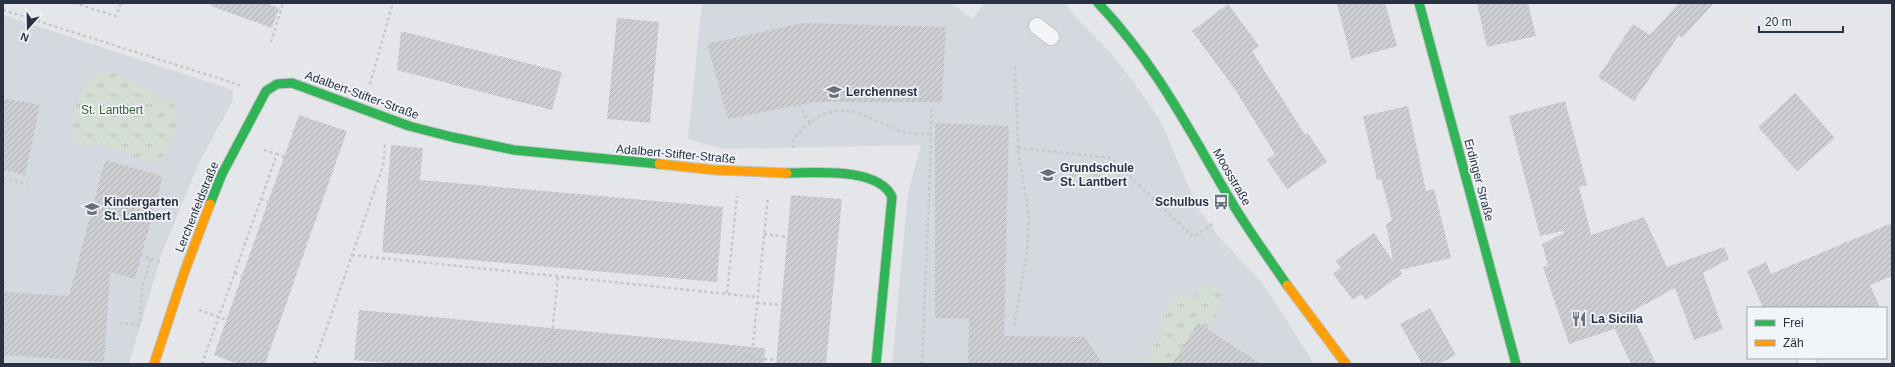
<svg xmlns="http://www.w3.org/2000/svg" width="1895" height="367" viewBox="0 0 1895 367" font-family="Arial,sans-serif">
<defs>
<pattern id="grass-tufts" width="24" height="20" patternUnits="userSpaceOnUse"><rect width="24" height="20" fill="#d4ddd4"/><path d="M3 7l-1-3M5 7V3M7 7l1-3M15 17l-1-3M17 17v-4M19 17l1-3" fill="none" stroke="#b6beb7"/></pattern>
<pattern id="building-hatch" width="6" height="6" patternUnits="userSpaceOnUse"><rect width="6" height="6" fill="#ccced1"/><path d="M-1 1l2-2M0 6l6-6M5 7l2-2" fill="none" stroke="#afb1b5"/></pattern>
</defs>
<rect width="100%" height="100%" fill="#e4e6e9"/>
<g fill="#d4d9df">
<path d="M 702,3 L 951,3 L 972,19 L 985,3 L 1065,3 L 1073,14 L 1110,52 L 1136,85 L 1161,122 L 1198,208 L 1219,237 L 1264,285 L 1314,364 L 892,364 L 908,193 L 921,145 L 723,149 L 688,139 Z"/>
<path d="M 3,15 L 233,90 L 233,100 L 198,165 L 162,253 L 129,364 L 3,364 Z"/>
</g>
<g fill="url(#grass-tufts)">
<path d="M 107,71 L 113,71 L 175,105 C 181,130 172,141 160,162 L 143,160 L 100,144 L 84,146 L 73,140 L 72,118 L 79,97 L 87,80 Z"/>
<path d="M 1066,170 L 1120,172 L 1119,183 L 1066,180 Z"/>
<path d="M 1210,285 C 1235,289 1215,318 1209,330 L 1198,323 L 1172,364 L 1145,364 L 1173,293 L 1190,298 L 1205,286 Z"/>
</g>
<g fill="url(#building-hatch)">
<path d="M 212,3 L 265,3 L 279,8 L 272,28 L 211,6 Z"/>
<path d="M 1337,3 L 1385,3 L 1397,46 L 1351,59 Z"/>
<path d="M 1477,3 L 1528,3 L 1536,36 L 1487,47 Z"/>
<path d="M 1679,3 L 1714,3 L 1682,38 L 1679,35 L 1634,101 L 1598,77 L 1633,24 L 1650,35 Z"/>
<path d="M 1228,4 L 1259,46 L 1252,51 L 1305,135 L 1308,133 L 1327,162 L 1287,189 L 1267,160 L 1275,154 L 1234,88 L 1192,31 Z"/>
<path d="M 617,18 L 659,22 L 650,123 L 607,119 Z"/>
<path d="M 803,23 L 946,27 L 942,102 L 814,102 L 728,119 L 707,44 Z"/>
<path d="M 401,31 L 562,72 L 552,110 L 397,70 Z"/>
<path d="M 1795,93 L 1835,138 L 1797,171 L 1758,127 Z"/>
<path d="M 3,98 L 40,105 L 25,175 L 3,170 Z"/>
<path d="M 1565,101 L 1587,185 L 1579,187 L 1591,235 L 1644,217 L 1667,267 L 1724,247 L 1729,259 L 1703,273 L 1723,329 L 1694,340 L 1675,288 L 1631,312 L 1656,364 L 1631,364 L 1615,329 L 1569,344 L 1543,267 L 1548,266 L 1542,244 L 1564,233 L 1563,231 L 1540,236 L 1509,116 Z"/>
<path d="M 1408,106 L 1426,191 L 1434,189 L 1451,258 L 1400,270 L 1402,274 L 1366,300 L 1361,294 L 1353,300 L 1333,274 L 1341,268 L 1335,261 L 1374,233 L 1393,261 L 1386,224 L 1392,220 L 1381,179 L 1377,180 L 1363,116 Z"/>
<path d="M 299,115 L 347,131 L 265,364 L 238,364 L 214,355 Z"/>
<path d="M 935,123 L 1009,126 L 1004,336 L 1085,337 L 1103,364 L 968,364 L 969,319 L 935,318 Z"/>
<path d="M 391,145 L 423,148 L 420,180 L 723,207 L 717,282 L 382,252 Z"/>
<path d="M 105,160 L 163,176 L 135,279 L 110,272 L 104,362 L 3,355 L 3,292 L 69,296 Z"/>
<path d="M 791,195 L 842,199 L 826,364 L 776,364 Z"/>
<path d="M 1892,223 L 1892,276 L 1870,285 L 1880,308 L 1763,308 L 1747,271 L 1766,262 L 1771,274 Z"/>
<path d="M 1430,308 L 1456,355 L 1439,364 L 1422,364 L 1400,324 Z"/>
<path d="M 359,310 L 765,348 L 764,364 L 397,364 L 354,360 Z"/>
<path d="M 1198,323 L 1209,330 L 1261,364 L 1172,364 Z"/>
</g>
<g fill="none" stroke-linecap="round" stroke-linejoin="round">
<g stroke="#c2c4c7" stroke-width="18">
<g id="lane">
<path d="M 1037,26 L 1051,37"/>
<path d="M 1805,358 L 1809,364"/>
</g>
</g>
<g stroke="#c2c4c7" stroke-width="11">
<g id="fast">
<path d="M 1098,3 C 1156,64 1189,130 1231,201 C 1248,230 1268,257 1287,285"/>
<path d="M 1419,3 L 1516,364"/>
<path d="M 787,173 C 816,173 879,167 892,197 L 876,364"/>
<path d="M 210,204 L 222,174 L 266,91 L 277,84 L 292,83 L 409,126 L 452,137 L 514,150 L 659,164"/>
</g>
</g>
<g stroke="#c2c4c7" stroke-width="11">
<g id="slow">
<path d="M 659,164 L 715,170 L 787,173"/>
<path d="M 1287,285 L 1346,364"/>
<path d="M 154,364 L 184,273 L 210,204"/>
</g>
</g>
<g stroke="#c5c7cc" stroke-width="2.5" stroke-dasharray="3 3" stroke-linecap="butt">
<path d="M 74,3 L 116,16 L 121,3"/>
<path d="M 3,10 L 240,85"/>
<path d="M 271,42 L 283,3"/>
<path d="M 370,84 L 393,3"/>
<path d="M 799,105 L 810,123"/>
<path d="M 793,148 L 793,139 C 802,130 811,120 824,114 C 850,103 877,122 900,131 C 909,134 921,133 931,134"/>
<path d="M 1018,148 L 1111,158 L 1193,237 L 1214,223"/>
<path d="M 264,150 L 277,154"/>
<path d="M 3,178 L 28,184"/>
<path d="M 261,199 L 268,202"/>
<path d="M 764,234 L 787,237"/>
<path d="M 352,255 L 757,297"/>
<path d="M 151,259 L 162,263"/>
<path d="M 235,273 L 242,276"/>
<path d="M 3,283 L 6,283"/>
<path d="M 727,293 L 737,196"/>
<path d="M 757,303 L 781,305"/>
<path d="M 199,310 L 227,320"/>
<path d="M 140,321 L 142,288 L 151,259 L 142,256"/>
<path d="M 119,323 L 140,325"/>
<path d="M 1014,326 L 1027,252 L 1029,216 L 1018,148 L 1015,66"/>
<path d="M 752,358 L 776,360"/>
<path d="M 202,364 L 277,154 L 284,157"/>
<path d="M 314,364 L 383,166 L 385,144"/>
<path d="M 549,364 L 558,276"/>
<path d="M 751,364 L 768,197"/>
<path d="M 922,364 L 931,147 L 931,109"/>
</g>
<use href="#lane" stroke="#f3f4f6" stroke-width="16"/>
<use href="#fast" stroke="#30b455" stroke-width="9"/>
<use href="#slow" stroke="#ff9f0a" stroke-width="9"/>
</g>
<defs>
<g id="school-bare" transform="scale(1.2)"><path d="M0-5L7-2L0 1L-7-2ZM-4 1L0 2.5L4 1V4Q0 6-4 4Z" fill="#6a717e" stroke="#f1f4f8" stroke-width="2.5" paint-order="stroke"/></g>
<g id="bus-bare" transform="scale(1.2)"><path d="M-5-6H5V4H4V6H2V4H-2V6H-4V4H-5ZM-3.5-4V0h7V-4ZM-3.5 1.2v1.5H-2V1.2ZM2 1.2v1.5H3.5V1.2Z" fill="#6a717e" stroke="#f1f4f8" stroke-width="2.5" paint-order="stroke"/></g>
<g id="restaurant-bare" transform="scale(1.2)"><path d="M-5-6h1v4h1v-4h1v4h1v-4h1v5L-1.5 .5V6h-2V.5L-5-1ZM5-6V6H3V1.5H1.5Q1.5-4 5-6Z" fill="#6a717e" stroke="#f1f4f8" stroke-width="2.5" paint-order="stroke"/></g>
</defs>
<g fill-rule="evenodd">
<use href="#school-bare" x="834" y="92"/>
<use href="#school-bare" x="1048" y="175"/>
<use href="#bus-bare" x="1221" y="202"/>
<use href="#school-bare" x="92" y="209"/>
<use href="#restaurant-bare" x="1579" y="319"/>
</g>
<g text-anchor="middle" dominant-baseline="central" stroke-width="3.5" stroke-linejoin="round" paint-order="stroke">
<g font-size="12" font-weight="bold" fill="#283244" stroke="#f1f4f8" text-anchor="start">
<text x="846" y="92">Lerchennest</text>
<text x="1060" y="168">Grundschule<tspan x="1060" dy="14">St. Lantbert</tspan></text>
<text x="104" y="202">Kindergarten<tspan x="104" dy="14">St. Lantbert</tspan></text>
<text x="1209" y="202" text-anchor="end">Schulbus</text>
<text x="1591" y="319">La Sicilia</text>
</g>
<g font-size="12" fill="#283244" stroke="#f1f4f8">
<text transform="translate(362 95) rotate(20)">Adalbert-Stifter-Straße</text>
<text transform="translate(676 154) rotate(5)">Adalbert-Stifter-Straße</text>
<text transform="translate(1232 177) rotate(60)">Moosstraße</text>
<text transform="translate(1479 180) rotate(75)">Erdinger Straße</text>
<text transform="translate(197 207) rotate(-68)">Lerchenfeldstraße</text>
</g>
<g font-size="12" fill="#3d6135" stroke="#f1f4f8">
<text x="112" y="110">St. Lantbert</text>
</g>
</g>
<rect width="1895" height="367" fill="none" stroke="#283244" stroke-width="8"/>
<rect x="1747" y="307" width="140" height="52" fill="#f1f4f8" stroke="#a1a6b0"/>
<rect x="1755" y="320" width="20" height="6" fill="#30b455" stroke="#a1a6b0"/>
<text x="1783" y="327" font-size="12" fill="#283244">Frei</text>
<rect x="1755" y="340" width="20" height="6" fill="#ff9f0a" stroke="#a1a6b0"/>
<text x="1783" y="347" font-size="12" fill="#283244">Zäh</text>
<g transform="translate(28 28) rotate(200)" stroke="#f1f4f8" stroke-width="3" paint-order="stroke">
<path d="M0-3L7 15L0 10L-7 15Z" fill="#283244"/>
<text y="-6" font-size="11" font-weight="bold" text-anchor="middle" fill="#283244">N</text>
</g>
<path d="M1759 26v6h84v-6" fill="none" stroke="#283244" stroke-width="2"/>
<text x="1765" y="26" font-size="12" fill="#283244" stroke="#f1f4f8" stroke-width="3" paint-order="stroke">20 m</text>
</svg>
